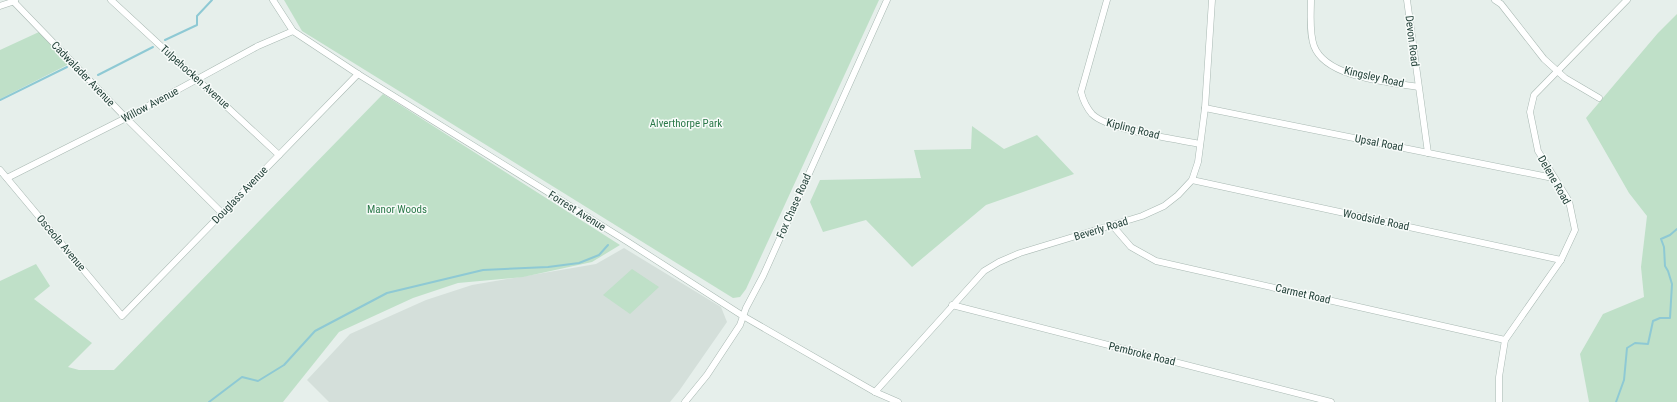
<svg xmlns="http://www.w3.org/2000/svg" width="1677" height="402" viewBox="0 0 1677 402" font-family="'Roboto Condensed',sans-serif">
<rect width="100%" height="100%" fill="#e6efeb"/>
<path fill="#d4dfda" d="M 624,248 L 721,307 L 727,322 L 679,391 L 670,402 L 329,402 L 307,380 L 350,334 L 426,300 L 472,285 L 596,264 Z"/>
<g fill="#bfe0c8">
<path d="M 284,0 L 879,0 L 746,289 L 740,297 L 733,298 L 302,31 Z"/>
<path d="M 1677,14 L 1677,402 L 1589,402 L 1580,354 L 1603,314 L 1644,297 L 1641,267 L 1647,216 L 1629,193 L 1586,118 L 1658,33 Z"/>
<path d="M 39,32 L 69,64 L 0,99 L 0,50 Z"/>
<path d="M 383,94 L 620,245 L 592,262 L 523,277 L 458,283 L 413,298 L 339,332 L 283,402 L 0,402 L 0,281 L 36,264 L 50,286 L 34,299 L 92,343 L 68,367 L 79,370 L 114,370 Z"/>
<path d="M 972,126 L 1004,149 L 1037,135 L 1074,174 L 986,205 L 912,267 L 866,220 L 823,232 L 810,202 L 820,180 L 921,178 L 914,150 L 971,149 Z"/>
<path d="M 632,269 L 659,287 L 630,314 L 603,295 Z"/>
</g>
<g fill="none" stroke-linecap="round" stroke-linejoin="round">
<g stroke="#8ec9d4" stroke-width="2">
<path d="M 165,40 L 197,25 L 197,16 L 212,0"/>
<path d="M 98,75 L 153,47"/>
<path d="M 0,100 L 67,67"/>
<path d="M 209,402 L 242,377 L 258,381 L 284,365 L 315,331 L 387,293 L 483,270 L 548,267 L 579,263 L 599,255 L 608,245"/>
<path d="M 1616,402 L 1624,380 L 1627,348 L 1635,343 L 1648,344 L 1653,321 L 1660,318 L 1670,318 L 1672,284 L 1668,271 L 1665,266 L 1664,247 L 1661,239 L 1670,235 L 1677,229"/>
</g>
<g stroke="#a8b8b2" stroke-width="7">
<g id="minor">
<path d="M 111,0 L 279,155"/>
<path d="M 273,0 L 293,31 L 358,74 L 628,242 L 743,316 L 875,392 L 898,402"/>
<path d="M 1107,0 L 1081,92 C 1083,100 1086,107 1092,114 C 1108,130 1175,139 1200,144"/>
<path d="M 1311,0 C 1311,14 1309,32 1314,46 C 1326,78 1389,82 1418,87"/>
<path d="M 1407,0 L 1428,153"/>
<path d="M 1495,0 L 1501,4 L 1544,59 L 1565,78 L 1599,98"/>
<path d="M 13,1 L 126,118 L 222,213"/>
<path d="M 0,6 L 15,1"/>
<path d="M 1205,108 L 1553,178"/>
<path d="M 0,170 L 122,316 L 358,74"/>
<path d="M 7,178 L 126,118 L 258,46 L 293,31"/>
<path d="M 1192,180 L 1561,260"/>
<path d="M 1112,225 L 1131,247 L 1156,261 L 1505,340"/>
<path d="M 952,305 L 1331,402"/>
<path d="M 875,392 L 984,271 L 999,262 L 1020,253 L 1142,216 L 1164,206 L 1178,195 L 1192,180 L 1198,162 L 1205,108 L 1212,0"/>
<path d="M 685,402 L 707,375 L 740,325 L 746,308 L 763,276 L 887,0"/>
<path d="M 1499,402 L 1499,377 L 1505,340 L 1561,260 L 1575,230 L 1569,201 L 1538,151 L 1530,112 L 1534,95 L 1627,0"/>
</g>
</g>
<use href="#minor" stroke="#fff" stroke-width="6"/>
</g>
<g text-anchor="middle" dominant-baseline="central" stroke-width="3" stroke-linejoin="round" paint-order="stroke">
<g font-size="11" fill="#24423a" stroke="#f7fbf9">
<text transform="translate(1412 41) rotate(83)">Devon Road</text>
<text transform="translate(83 74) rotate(46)">Cadwalader Avenue</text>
<text transform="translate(195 77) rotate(42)">Tulpehocken Avenue</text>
<text transform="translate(1374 77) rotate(13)">Kingsley Road</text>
<text transform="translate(150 105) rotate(-28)">Willow Avenue</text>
<text transform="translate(1133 129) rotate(14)">Kipling Road</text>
<text transform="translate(1379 143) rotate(11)">Upsal Road</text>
<text transform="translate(1554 180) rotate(60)">Delene Road</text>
<text transform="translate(240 195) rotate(-46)">Douglass Avenue</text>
<text transform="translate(794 206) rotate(-66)">Fox Chase Road</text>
<text transform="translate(577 211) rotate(32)">Forrest Avenue</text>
<text transform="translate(1376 220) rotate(12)">Woodside Road</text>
<text transform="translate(1101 229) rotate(-17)">Beverly Road</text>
<text transform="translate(61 243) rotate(50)">Osceola Avenue</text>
<text transform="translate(1303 294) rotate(13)">Carmet Road</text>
<text transform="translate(1142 354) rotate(14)">Pembroke Road</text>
</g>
<g font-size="11" fill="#2d7a4b" stroke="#f7fbf9">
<text x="686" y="123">Alverthorpe Park</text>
<text x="397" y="209">Manor Woods</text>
</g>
</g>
</svg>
